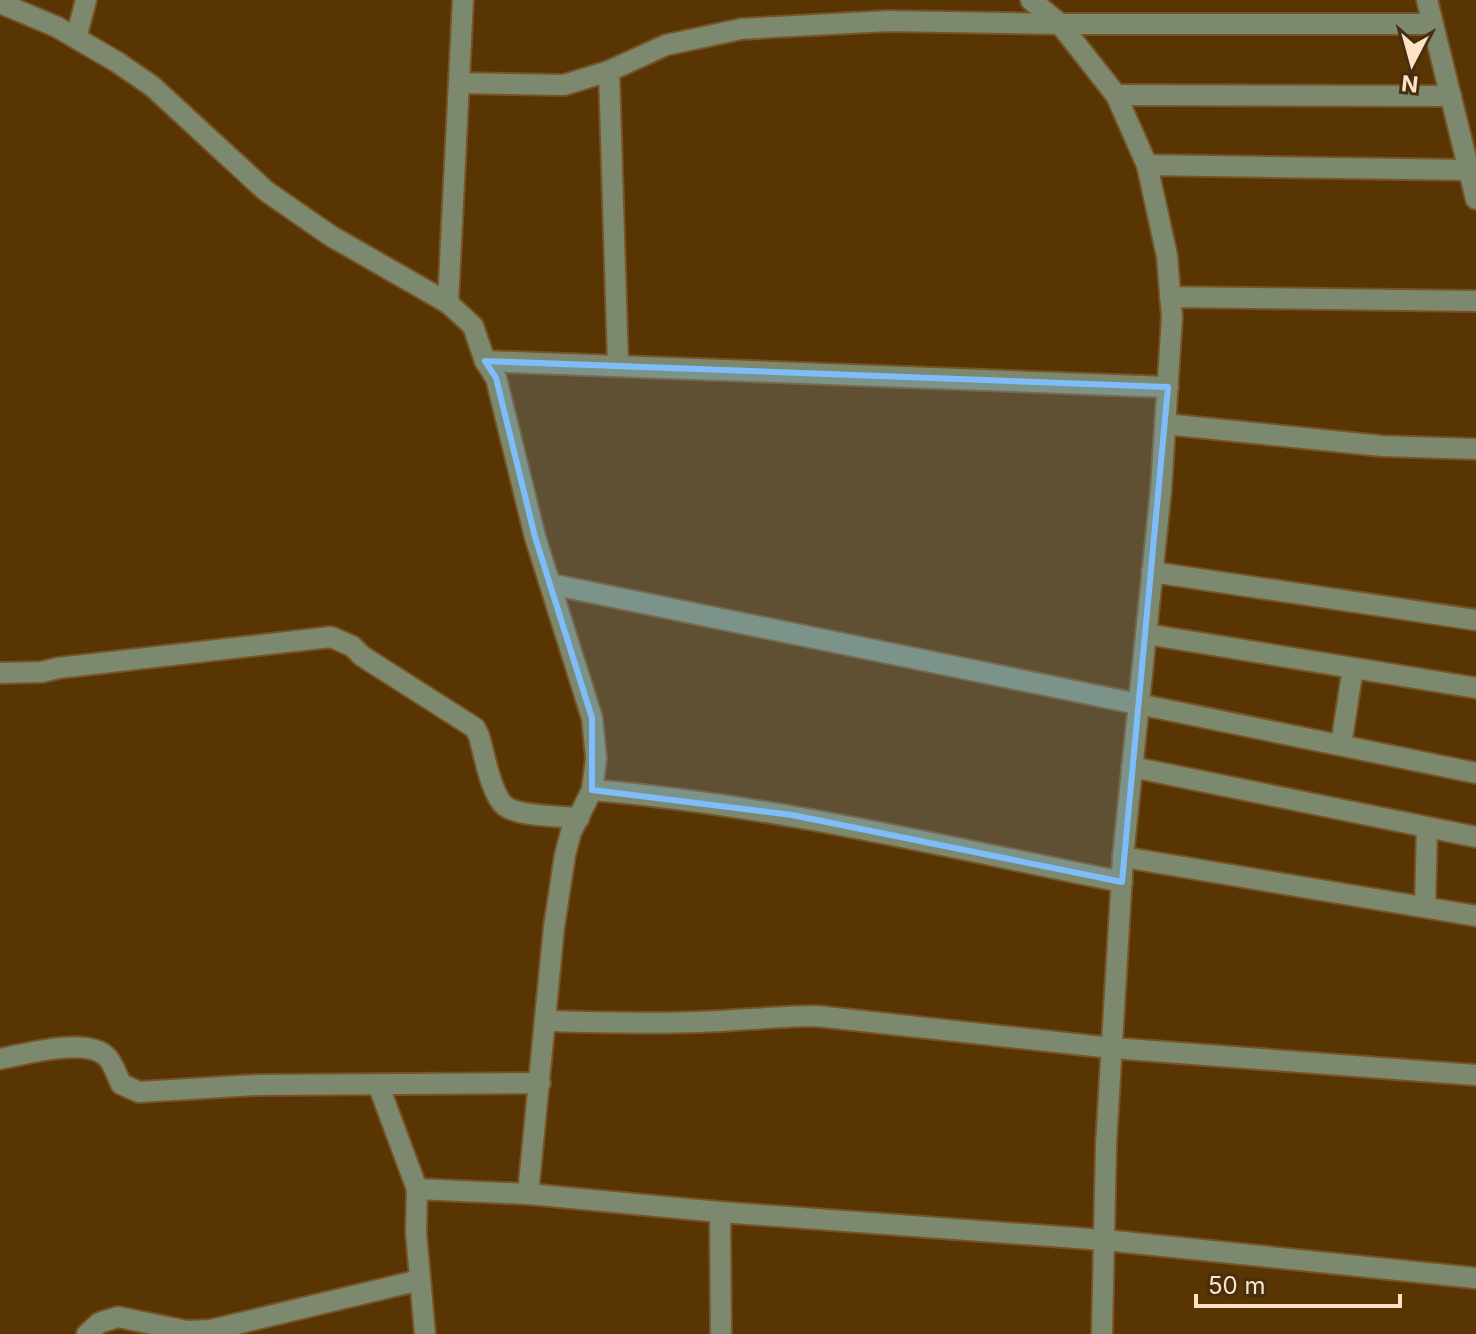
<svg xmlns="http://www.w3.org/2000/svg" width="1476" height="1334" viewBox="0 0 1476 1334" font-family="Inter,sans-serif">
<rect width="100%" height="100%" fill="#583503"/>
<g fill="none" stroke-linecap="round" stroke-linejoin="round">
<g stroke="#765426" stroke-width="24">
<g id="minor">
<path d="M 1031,0 L 1060,24 L 1116,95 L 1147,165 L 1167,256 L 1172,317 L 1161,490 L 1123,857 L 1106,1145 L 1102,1334"/>
<path d="M 1427,0 L 1476,199"/>
<path d="M 0,3 L 57,27 L 117,62 L 152,86 L 266,191 L 331,236 L 448,303 L 473,326 L 485,361 L 496,378 L 535,537 L 592,718 L 596,758 L 592,790 L 571,832 L 565,855 L 554,927 L 528,1194 L 720,1212 L 1104,1240 L 1476,1278"/>
<path d="M 76,38 L 86,0"/>
<path d="M 609,71 L 618,366"/>
<path d="M 459,83 L 564,85 L 609,71 L 666,45 L 741,29 L 888,21 L 1060,24 L 1433,24"/>
<path d="M 1116,95 L 1451,96"/>
<path d="M 1147,165 L 1469,170"/>
<path d="M 1170,297 L 1476,301"/>
<path d="M 448,303 L 463,0"/>
<path d="M 485,361 L 1168,387"/>
<path d="M 1165,424 L 1382,446 L 1476,449"/>
<path d="M 1152,572 L 1476,620"/>
<path d="M 550,584 L 1476,773"/>
<path d="M 1146,634 L 1476,688"/>
<path d="M 0,673 L 42,672 L 58,668 L 331,637 L 352,646 L 362,656 L 475,728 L 479,736 C 484,753 491,795 505,806 C 520,817 560,816 579,818"/>
<path d="M 1341,745 L 1353,668"/>
<path d="M 1132,767 L 1476,837"/>
<path d="M 592,790 C 771,805 946,847 1122,882"/>
<path d="M 1123,857 L 1476,916"/>
<path d="M 1425,906 L 1427,828"/>
<path d="M 545,1021 C 596,1022 648,1024 699,1022 C 738,1021 777,1016 816,1016 L 1112,1048 L 1476,1075"/>
<path d="M 0,1059 C 25,1054 86,1037 106,1056 C 113,1062 117,1076 121,1084 L 139,1092 L 256,1085 L 540,1083"/>
<path d="M 378,1084 L 417,1189"/>
<path d="M 720,1212 L 721,1334"/>
<path d="M 87,1334 L 99,1323 L 118,1317 L 187,1331 L 211,1330 L 420,1280"/>
<path d="M 425,1334 L 416,1233 L 417,1189 L 528,1194"/>
</g>
</g>
<use href="#minor" stroke="#7c896e" stroke-width="20"/>
</g>
<path fill="#7ebdf9" fill-opacity="0.2" stroke="#7ebdf9" stroke-width="6" stroke-linejoin="round" d="M 485,361 L 1168,387 L 1122,882 L 792,815 L 592,790 L 592,718 L 535,537 L 496,378 Z"/>
<g transform="translate(1412 64) rotate(186)" stroke="#472e0e" stroke-width="6" paint-order="stroke">
<path d="M0-6L14 30L0 20L-14 30Z" fill="#fee2c5"/>
<text y="-12" font-size="22" font-weight="bold" text-anchor="middle" fill="#fee2c5">N</text>
</g>
<path d="M1196 1294v12h204v-12" fill="none" stroke="#fee2c5" stroke-width="4"/>
<text x="1208" y="1294" font-size="24" fill="#fee2c5" stroke="#472e0e" stroke-width="6" paint-order="stroke">50 m</text>
</svg>
